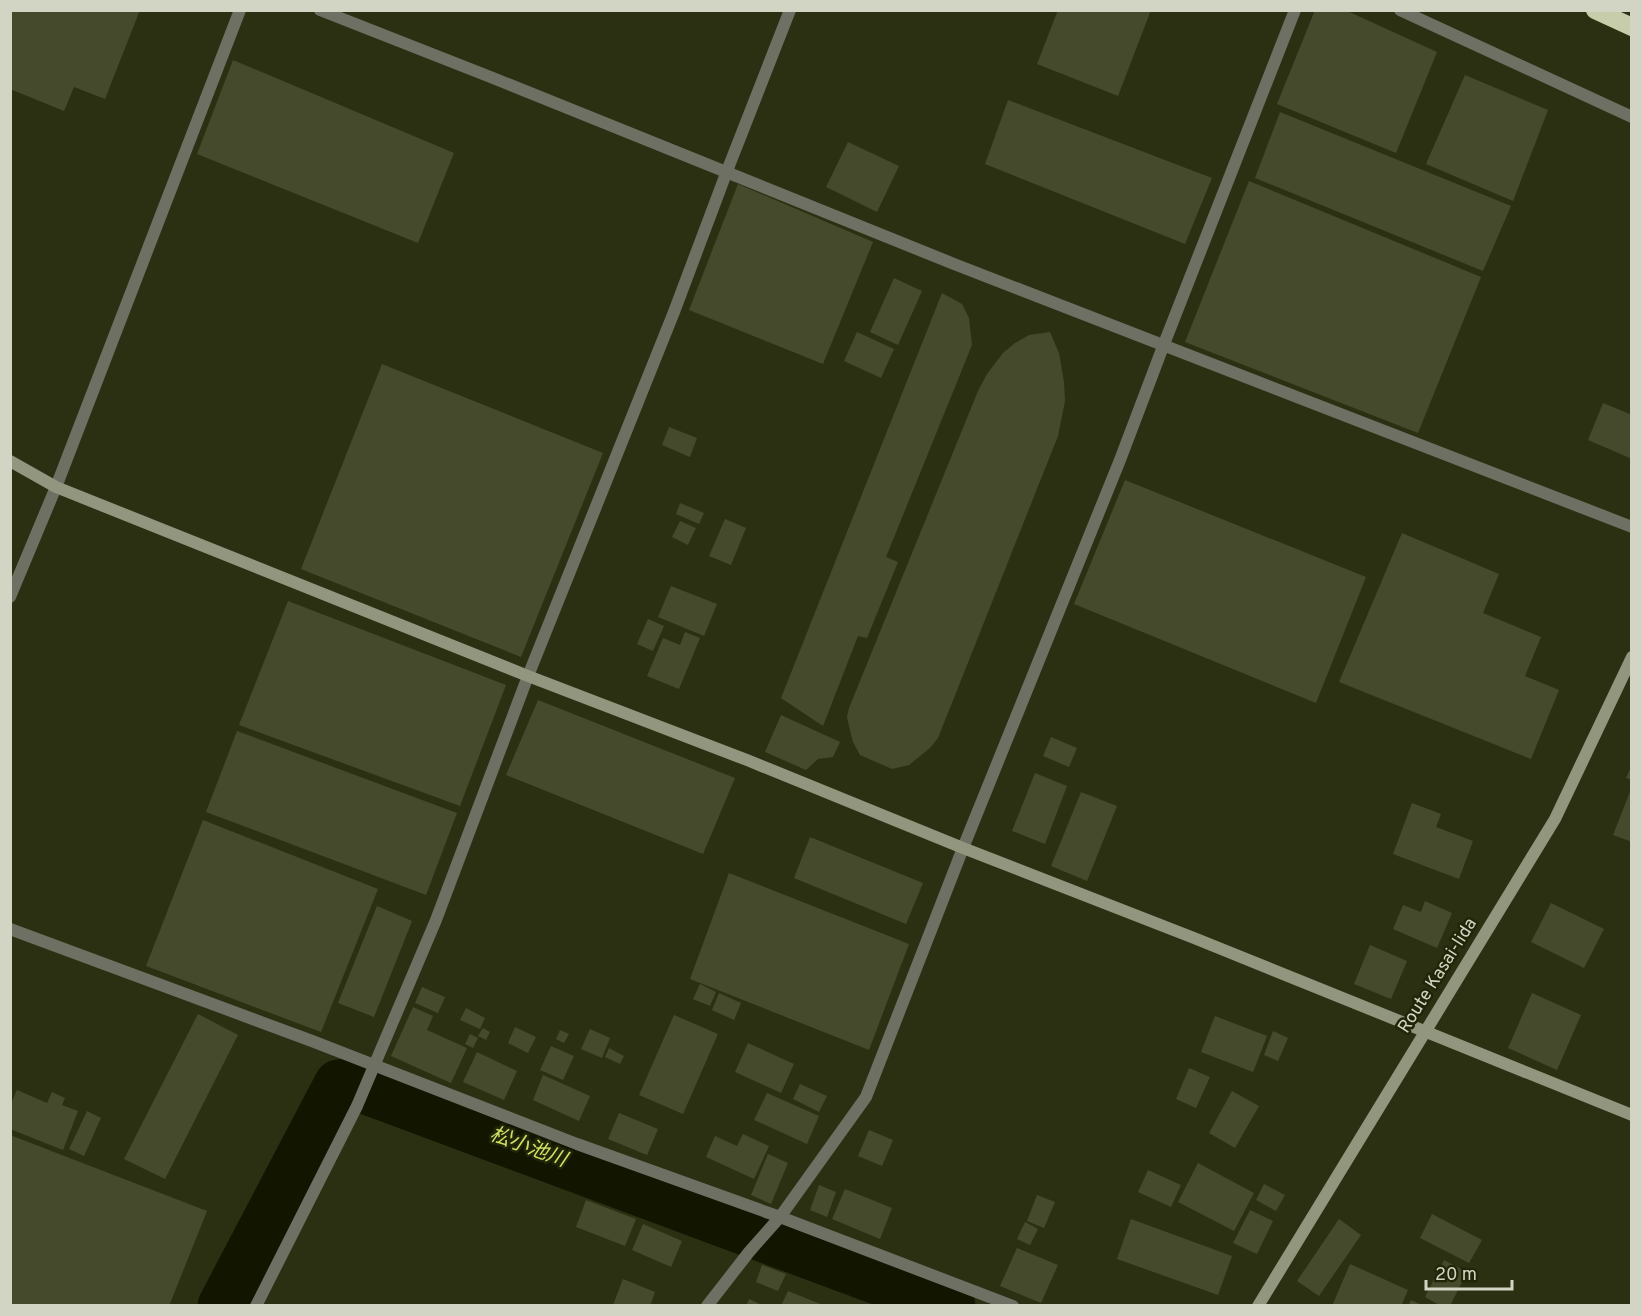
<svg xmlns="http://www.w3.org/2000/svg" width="1642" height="1316" viewBox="0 0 1642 1316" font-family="Overpass,'Noto Sans JP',sans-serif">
<rect width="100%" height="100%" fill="#2c3012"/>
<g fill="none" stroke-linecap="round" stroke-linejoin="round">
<path stroke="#121500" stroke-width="51" d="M 223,1306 L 339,1085 L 351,1083 L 950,1306"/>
</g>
<g fill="#464a2c">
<path d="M 10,10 L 140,10 L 105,99 L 74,87 L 64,111 L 10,89 Z"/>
<path d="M 1058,10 L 1151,10 L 1118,96 L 1037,64 Z"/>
<path d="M 1315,10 L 1345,10 L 1437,52 L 1396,153 L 1277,104 Z"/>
<path d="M 233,60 L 454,153 L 418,243 L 197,154 Z"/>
<path d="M 1465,75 L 1548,110 L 1513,201 L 1426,164 Z"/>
<path d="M 1008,100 L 1212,178 L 1185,244 L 985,164 Z"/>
<path d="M 1280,112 L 1511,206 L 1483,271 L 1255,178 Z"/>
<path d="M 848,142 L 899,166 L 877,212 L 826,187 Z"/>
<path d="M 1249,181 L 1481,277 L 1418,433 L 1185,342 Z"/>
<path d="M 738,184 L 873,242 L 823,364 L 689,310 Z"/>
<path d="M 894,278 L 922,291 L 898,345 L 870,332 Z"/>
<path d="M 942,293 L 962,304 L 969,318 L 972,345 L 886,557 L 898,562 L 867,638 L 858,636 L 823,726 L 781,698 Z"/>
<path d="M 857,332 L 894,349 L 881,378 L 844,361 Z"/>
<path d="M 1050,332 L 1059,353 L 1064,382 L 1065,401 L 1058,436 L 938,738 L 930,748 L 909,765 L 892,769 L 860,755 L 853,742 L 849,726 L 847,717 L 849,708 L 978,391 L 987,374 L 1003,353 L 1015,343 L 1029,335 Z"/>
<path d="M 382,364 L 603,453 L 521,657 L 301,569 Z"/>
<path d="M 1603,403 L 1632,415 L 1632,459 L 1588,440 Z"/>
<path d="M 669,427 L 697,438 L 690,457 L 662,445 Z"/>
<path d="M 1125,480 L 1366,577 L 1316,703 L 1074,604 Z"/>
<path d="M 680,503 L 704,513 L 699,524 L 676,514 Z"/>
<path d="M 725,519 L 746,528 L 731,565 L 709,556 Z"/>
<path d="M 680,521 L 696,528 L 688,545 L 672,537 Z"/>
<path d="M 1402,533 L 1499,574 L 1483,613 L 1541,637 L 1525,676 L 1559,690 L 1531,759 L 1339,682 Z"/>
<path d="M 671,586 L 717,604 L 704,636 L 658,617 Z"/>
<path d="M 288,601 L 506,685 L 460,806 L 239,725 Z"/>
<path d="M 648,619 L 664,626 L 653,651 L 637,644 Z"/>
<path d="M 685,632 L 700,638 L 679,689 L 647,676 L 663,638 L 680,645 Z"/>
<path d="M 538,700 L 735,778 L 703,854 L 506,775 Z"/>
<path d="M 781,715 L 840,742 L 833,757 L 818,759 L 806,770 L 765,752 Z"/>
<path d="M 237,731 L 457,813 L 426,895 L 206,812 Z"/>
<path d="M 1051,737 L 1077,748 L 1069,767 L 1043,756 Z"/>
<path d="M 1632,765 L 1632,780 L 1626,778 Z"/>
<path d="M 1035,773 L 1067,786 L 1045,844 L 1012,831 Z"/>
<path d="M 1631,789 L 1632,789 L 1632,842 L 1613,835 Z"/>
<path d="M 1081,792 L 1117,806 L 1087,881 L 1051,866 Z"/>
<path d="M 1412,803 L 1441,814 L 1436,827 L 1473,841 L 1459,879 L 1393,854 Z"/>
<path d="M 203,820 L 378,889 L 321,1032 L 146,966 Z"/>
<path d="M 810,837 L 923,883 L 906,924 L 794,878 Z"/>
<path d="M 729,873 L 909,944 L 869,1050 L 690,979 Z"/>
<path d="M 1425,901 L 1452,913 L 1437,948 L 1393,929 L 1403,905 L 1421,912 Z"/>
<path d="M 1551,903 L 1604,929 L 1584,968 L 1531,942 Z"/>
<path d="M 377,906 L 412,921 L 374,1017 L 338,1003 Z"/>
<path d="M 1370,945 L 1407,961 L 1391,999 L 1354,984 Z"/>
<path d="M 700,984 L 716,992 L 710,1006 L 693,999 Z"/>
<path d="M 422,987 L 445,997 L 438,1013 L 415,1003 Z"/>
<path d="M 719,993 L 741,1003 L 734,1020 L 712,1010 Z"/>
<path d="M 1532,993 L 1581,1015 L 1557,1070 L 1508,1048 Z"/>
<path d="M 413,1007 L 433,1016 L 427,1030 L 467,1048 L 451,1083 L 391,1056 Z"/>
<path d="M 466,1008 L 485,1018 L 480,1029 L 460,1020 Z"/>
<path d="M 198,1014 L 238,1035 L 165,1179 L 124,1159 Z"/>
<path d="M 674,1015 L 718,1034 L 683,1114 L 639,1095 Z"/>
<path d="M 1215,1016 L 1267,1036 L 1253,1072 L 1201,1052 Z"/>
<path d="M 515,1027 L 536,1037 L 528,1053 L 508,1043 Z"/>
<path d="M 483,1028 L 490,1032 L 486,1040 L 478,1036 Z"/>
<path d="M 590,1029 L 610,1038 L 602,1058 L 581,1049 Z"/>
<path d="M 560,1030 L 569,1034 L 564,1043 L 556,1039 Z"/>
<path d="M 1273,1031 L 1288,1038 L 1278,1061 L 1264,1055 Z"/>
<path d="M 470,1034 L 478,1038 L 473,1048 L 465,1044 Z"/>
<path d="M 748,1043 L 794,1064 L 781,1093 L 735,1072 Z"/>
<path d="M 551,1046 L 574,1056 L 563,1080 L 540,1070 Z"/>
<path d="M 609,1048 L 624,1056 L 620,1064 L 605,1057 Z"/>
<path d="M 477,1052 L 517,1071 L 504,1100 L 463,1082 Z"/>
<path d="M 1189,1068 L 1210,1077 L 1196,1108 L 1176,1099 Z"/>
<path d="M 543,1075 L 590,1096 L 579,1121 L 533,1100 Z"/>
<path d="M 800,1084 L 827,1096 L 819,1112 L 793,1099 Z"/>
<path d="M 17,1090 L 47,1103 L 52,1092 L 65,1098 L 62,1105 L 78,1111 L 63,1150 L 10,1129 L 10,1106 Z"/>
<path d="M 1232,1091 L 1259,1106 L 1235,1148 L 1209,1133 Z"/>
<path d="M 767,1093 L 819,1116 L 807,1144 L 754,1120 Z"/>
<path d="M 87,1111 L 101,1118 L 84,1156 L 69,1149 Z"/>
<path d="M 619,1113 L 658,1129 L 647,1155 L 608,1139 Z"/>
<path d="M 869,1130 L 893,1140 L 882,1166 L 858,1156 Z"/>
<path d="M 743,1134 L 769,1146 L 754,1179 L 706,1157 L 715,1136 L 737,1146 Z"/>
<path d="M 10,1135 L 207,1211 L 169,1306 L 10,1306 Z"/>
<path d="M 768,1154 L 788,1163 L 771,1204 L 751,1195 Z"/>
<path d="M 1198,1163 L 1254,1193 L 1234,1231 L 1178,1202 Z"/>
<path d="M 1148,1170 L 1181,1185 L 1171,1207 L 1138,1192 Z"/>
<path d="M 1264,1184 L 1285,1195 L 1276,1211 L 1256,1200 Z"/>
<path d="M 819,1185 L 836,1192 L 827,1217 L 810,1210 Z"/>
<path d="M 845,1189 L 892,1208 L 880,1239 L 832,1219 Z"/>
<path d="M 1037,1195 L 1055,1202 L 1044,1228 L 1027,1221 Z"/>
<path d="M 586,1200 L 636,1219 L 625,1246 L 576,1227 Z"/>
<path d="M 1250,1210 L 1273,1221 L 1257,1254 L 1233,1243 Z"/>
<path d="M 1432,1214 L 1482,1240 L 1469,1263 L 1420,1238 Z"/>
<path d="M 1131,1219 L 1232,1256 L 1218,1295 L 1117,1259 Z"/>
<path d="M 1339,1219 L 1361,1235 L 1319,1296 L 1297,1281 Z"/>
<path d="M 1025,1222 L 1038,1229 L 1030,1245 L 1017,1239 Z"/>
<path d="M 643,1224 L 682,1241 L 671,1267 L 632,1250 Z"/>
<path d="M 1017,1248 L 1058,1265 L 1041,1303 L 1000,1286 Z"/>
<path d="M 1444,1260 L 1467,1272 L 1450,1306 L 1441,1306 L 1425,1297 Z"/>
<path d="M 1350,1264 L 1408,1290 L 1401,1306 L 1332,1306 Z"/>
<path d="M 762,1265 L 786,1274 L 778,1291 L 756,1282 Z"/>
<path d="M 623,1279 L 655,1292 L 650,1306 L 613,1305 Z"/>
<path d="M 788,1291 L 823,1305 L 823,1306 L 781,1306 Z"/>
<path d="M 749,1299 L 764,1306 L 746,1306 Z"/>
<path d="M 1411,1300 L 1424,1306 L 1408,1306 Z"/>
</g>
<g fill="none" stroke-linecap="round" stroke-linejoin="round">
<g stroke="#6d7062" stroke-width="12">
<path d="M 320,10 L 493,78 L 954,264 L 1632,527"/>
<path d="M 1400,10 L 1632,117"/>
<path d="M 10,597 L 56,487 L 240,10"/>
<path d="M 10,929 L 312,1041 L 577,1144 L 780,1217 L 1013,1306"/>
<path d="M 256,1306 L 357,1106 L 436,920 L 528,676 L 674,312 L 727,171 L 790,10"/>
<path d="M 707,1306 L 749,1252 L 780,1217 L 866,1097 L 963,848 L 1120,460 L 1164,344 L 1295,10"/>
</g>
<g stroke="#92967f" stroke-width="12">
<path d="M 10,461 L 56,487 L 528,676 L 747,760 L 963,848 L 1194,938 L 1632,1115"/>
<path d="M 1258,1306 L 1555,819 L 1632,657"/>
</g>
<path stroke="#c7cdaa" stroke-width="18" d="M 1595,10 L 1632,27"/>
</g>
<g text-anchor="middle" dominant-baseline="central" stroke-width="5" stroke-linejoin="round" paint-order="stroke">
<g font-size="18" fill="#d2d5c3" stroke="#222608">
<text transform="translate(1438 976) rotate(-58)">Route Kasai-Iida</text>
</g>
<g font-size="20" font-style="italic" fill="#d3e165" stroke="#222608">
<text transform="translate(528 1148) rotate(20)">松小池川</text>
</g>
</g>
<rect width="1642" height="1316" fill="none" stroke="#d2d5c3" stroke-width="24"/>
<path d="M1426 1280v9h86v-9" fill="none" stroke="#d2d5c3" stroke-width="3"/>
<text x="1435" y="1280" font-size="18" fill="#d2d5c3" stroke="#222608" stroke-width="4.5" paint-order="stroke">20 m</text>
</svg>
